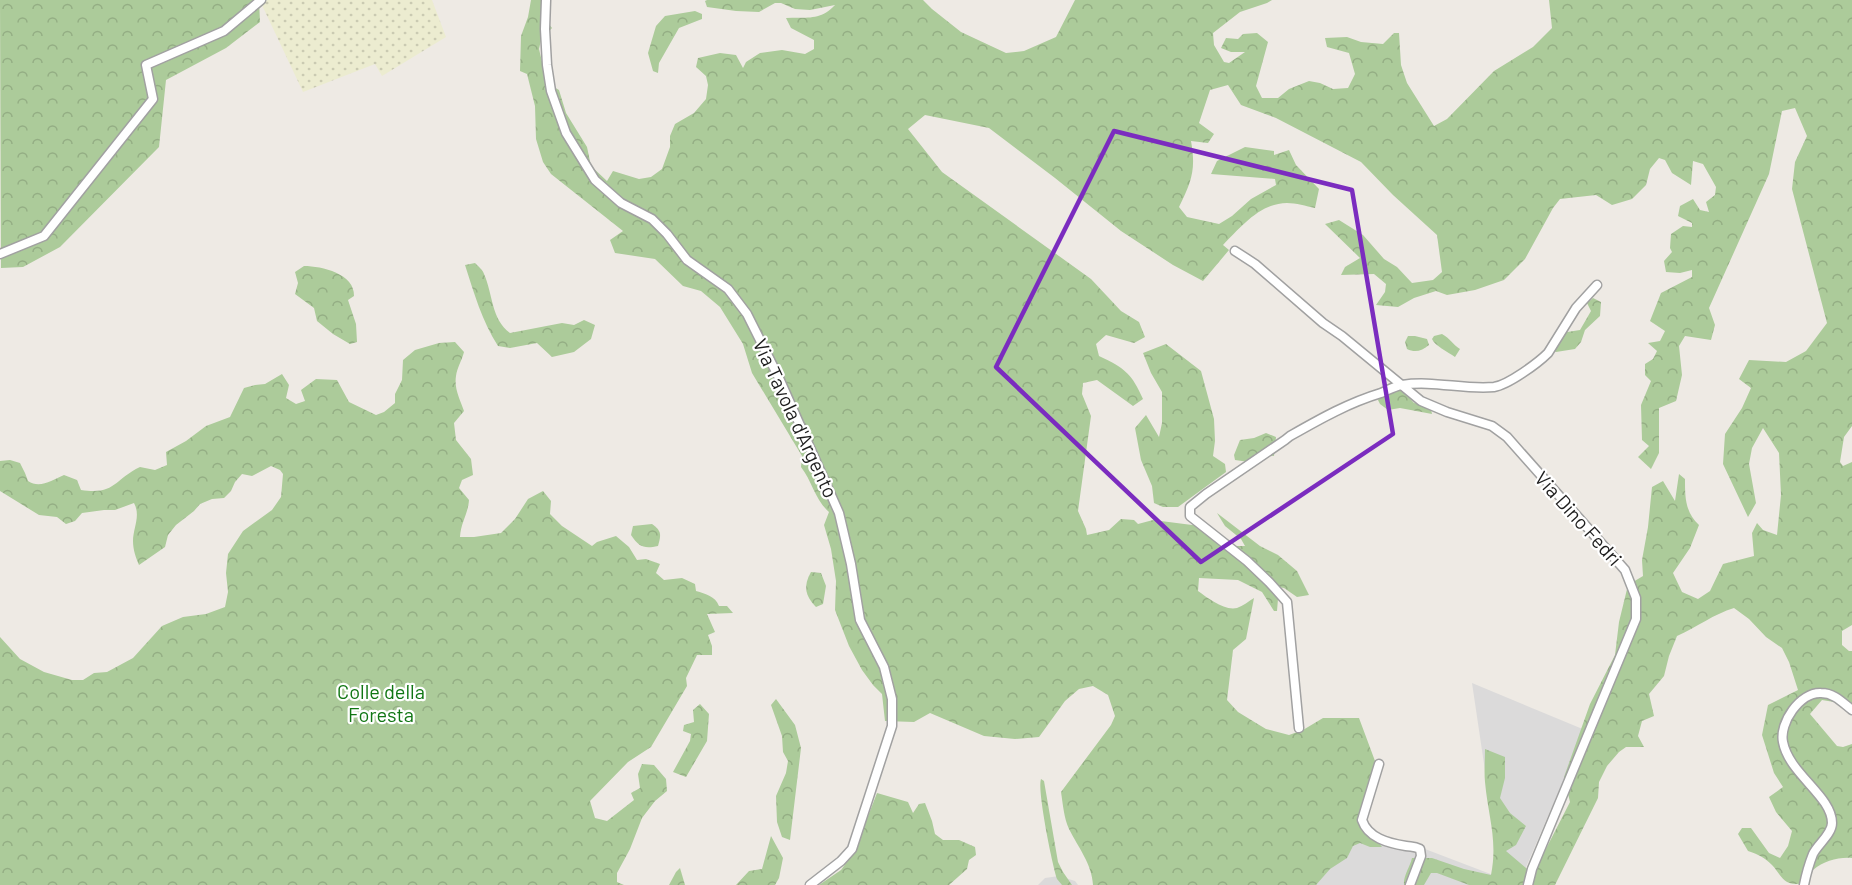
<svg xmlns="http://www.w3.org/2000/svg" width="1852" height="885" viewBox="0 0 1852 885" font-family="Barlow,sans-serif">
<defs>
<pattern id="farmland-dots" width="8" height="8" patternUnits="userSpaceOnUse" patternTransform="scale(1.5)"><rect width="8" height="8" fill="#ececd0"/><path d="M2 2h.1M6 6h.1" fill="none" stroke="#cacab2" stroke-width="1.8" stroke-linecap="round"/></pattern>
<pattern id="forest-crowns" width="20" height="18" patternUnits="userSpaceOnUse" patternTransform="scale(1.5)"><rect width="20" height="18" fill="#accb9a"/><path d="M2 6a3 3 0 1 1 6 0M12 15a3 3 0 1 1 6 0" fill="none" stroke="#94ae84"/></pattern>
</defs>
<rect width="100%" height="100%" fill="#eeeae4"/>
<g fill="#dbdada">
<path d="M 1472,683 L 1585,730 L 1523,874 L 1520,885 L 1415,885 L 1424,861 L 1425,849 L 1501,878 Z"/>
<path d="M 1335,827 L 1413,850 L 1417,856 L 1405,885 L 1311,885 Z"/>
<path d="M 1059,876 L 1075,881 L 1078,885 L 1038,885 L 1045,878 Z"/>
</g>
<path fill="url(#farmland-dots)" d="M 268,0 L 432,0 L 446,37 L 382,76 L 375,64 L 303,92 L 261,3 Z"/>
<g fill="url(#forest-crowns)">
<path d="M 0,0 L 259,0 L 260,22 L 226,48 L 166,80 L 159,147 L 60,247 L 23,267 L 1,268 Z"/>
<path d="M 531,0 L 543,0 L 543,16 L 552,28 L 541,40 L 539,49 L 547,83 L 559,90 L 566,113 L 587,147 L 591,166 L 607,181 L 613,171 L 639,179 L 651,177 L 662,169 L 670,147 L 670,136 L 675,124 L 694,113 L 706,99 L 708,85 L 706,76 L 696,67 L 698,58 L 720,53 L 736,55 L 743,68 L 746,62 L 760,53 L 782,50 L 805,54 L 814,49 L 814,40 L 791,28 L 786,18 C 807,17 820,21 835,5 L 810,10 L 795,9 L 781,3 L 775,3 L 759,12 L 736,11 L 707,7 L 705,1 L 707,0 L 923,0 L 932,9 L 961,32 L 1006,53 L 1024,51 L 1056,37 L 1075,0 L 1272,0 L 1267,3 L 1240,12 L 1213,33 L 1214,45 L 1224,62 L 1229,63 L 1245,52 L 1231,52 L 1221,48 L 1226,38 L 1238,39 L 1243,34 L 1257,33 L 1268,42 L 1256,86 L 1262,98 L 1278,98 L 1289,89 L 1309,81 L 1320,83 L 1333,89 L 1348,88 L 1355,74 L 1349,53 L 1327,47 L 1325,38 L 1347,37 L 1361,42 L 1383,44 L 1394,33 L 1399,33 L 1401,65 L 1407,83 L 1434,126 L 1447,119 L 1494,71 L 1533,47 L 1552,28 L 1549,0 L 1852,0 L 1852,426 L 1844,437 L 1840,462 L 1843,466 L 1852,462 L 1852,625 L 1842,631 L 1842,645 L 1849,651 L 1852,651 L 1852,707 L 1834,702 L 1822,700 L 1810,714 L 1837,746 L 1843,747 L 1852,744 L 1852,858 C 1838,857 1824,861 1813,870 C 1808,875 1803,885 1796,884 C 1782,884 1780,873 1772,865 C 1765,858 1758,854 1748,851 L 1738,834 L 1742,828 L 1751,828 L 1769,853 L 1780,858 L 1788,846 L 1792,831 L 1776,812 L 1769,797 L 1783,787 L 1774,773 L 1762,735 L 1768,705 L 1798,690 L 1789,662 L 1782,648 L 1766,637 L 1749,619 L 1734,608 C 1714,614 1697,627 1677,636 L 1669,656 L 1664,676 L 1649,694 L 1654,716 L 1642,721 L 1638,736 L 1644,747 L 1626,747 L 1619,752 L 1607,766 L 1599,782 L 1598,798 L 1555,885 L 1469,885 L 1437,873 L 1431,873 L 1424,885 L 1404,885 C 1403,876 1410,867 1412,858 L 1432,858 L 1464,869 L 1491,875 C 1498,840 1488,816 1485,782 C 1484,772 1485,760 1485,749 L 1505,757 L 1505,778 L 1500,798 L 1510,813 L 1526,826 L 1516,845 L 1506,851 L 1533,874 L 1570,802 L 1564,777 L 1590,704 L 1615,655 L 1619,622 L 1628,585 L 1643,576 L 1642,560 L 1648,527 L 1652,487 L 1663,481 L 1675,501 L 1679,474 L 1685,479 C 1685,497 1685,512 1699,525 L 1690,548 L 1673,573 L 1682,592 L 1698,599 L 1710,591 L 1723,564 L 1754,556 L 1752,533 L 1757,523 L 1763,530 L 1777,535 L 1781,495 L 1779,453 L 1763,428 L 1752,448 L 1749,464 L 1756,503 L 1748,517 L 1723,464 L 1725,434 L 1742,408 L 1751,388 L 1739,379 L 1749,360 L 1786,362 L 1806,351 L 1827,323 L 1792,189 L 1795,162 L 1807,136 L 1795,108 L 1782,111 L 1769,174 L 1709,308 L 1715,325 L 1711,340 L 1685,336 L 1679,346 L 1682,375 L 1676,401 L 1659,408 L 1659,453 L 1651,469 L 1638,457 L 1649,446 L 1642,440 L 1641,405 L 1651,381 L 1645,375 L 1645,364 L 1653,359 L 1657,351 L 1648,343 L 1660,341 L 1665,331 L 1650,321 L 1661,293 L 1692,277 L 1692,270 L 1680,273 L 1666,272 L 1664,261 L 1672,252 L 1670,248 L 1671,234 L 1683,226 L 1692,227 L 1692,223 L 1678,216 L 1680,206 L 1693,199 L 1700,210 L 1709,212 L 1706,202 L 1715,195 L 1716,187 L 1703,164 L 1693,161 L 1691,185 L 1672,173 L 1665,160 L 1659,158 L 1650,169 L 1646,185 L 1632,199 L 1612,205 L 1596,195 L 1560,199 L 1553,208 L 1525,259 L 1504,280 L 1475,290 L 1447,295 L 1436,291 L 1414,298 L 1398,307 L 1376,305 L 1385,292 L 1386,284 L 1374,274 L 1341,275 L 1345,267 L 1360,258 L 1325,224 L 1339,220 L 1363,235 L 1384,259 L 1397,267 L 1412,283 L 1433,280 L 1442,272 L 1437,235 L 1393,195 L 1361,162 L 1276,118 L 1241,105 L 1228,85 L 1210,90 L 1199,123 L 1214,134 L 1208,143 L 1191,141 C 1196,169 1192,181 1179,207 L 1187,217 L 1219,224 L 1232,216 L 1251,199 L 1276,185 L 1275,179 L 1211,174 L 1217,161 L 1245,147 L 1274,151 L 1274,155 L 1289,150 L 1296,165 L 1319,189 L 1315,208 C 1306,206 1296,203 1287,203 C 1260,203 1240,228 1223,245 L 1229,250 L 1203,281 L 1173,265 L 1121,231 L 1055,178 L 989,128 L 925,115 L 908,129 L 942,172 L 1091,279 L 1121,311 L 1139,322 L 1145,337 L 1134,343 L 1106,335 L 1096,344 L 1099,356 C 1125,368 1132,374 1143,399 L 1133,406 L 1097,380 L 1083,383 L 1082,394 L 1091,416 L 1078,511 L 1086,529 L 1087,535 L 1109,530 L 1121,519 L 1134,520 L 1138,524 L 1153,520 L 1200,526 L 1234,546 L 1245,546 L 1241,539 L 1225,526 L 1217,513 L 1260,546 L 1278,555 L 1297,571 L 1309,595 L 1297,597 L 1284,588 L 1273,586 L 1278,599 L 1277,611 L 1274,611 L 1262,592 L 1238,580 L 1199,578 L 1198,591 C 1208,598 1224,611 1237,608 C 1243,606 1249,601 1254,598 L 1246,639 L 1233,650 L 1227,700 L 1238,712 L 1256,723 L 1266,729 L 1289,735 L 1303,730 L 1323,718 L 1359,718 L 1375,761 L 1360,816 L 1382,847 L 1370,847 L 1360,843 L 1353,846 L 1347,858 L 1330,869 L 1316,885 L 1093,885 C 1092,864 1078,847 1069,829 C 1064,818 1063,805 1061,792 L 1111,725 L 1115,716 L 1108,695 L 1093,686 L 1079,689 L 1065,701 L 1039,737 L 1015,739 L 984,736 L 930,713 L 914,722 L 885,721 L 882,694 L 873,685 L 862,670 L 849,646 L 835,610 L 836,581 L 831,549 L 824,525 L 829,512 C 815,500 812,481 801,467 L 802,456 L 752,373 L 743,344 L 720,307 L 701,291 L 683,286 L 655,259 L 615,253 L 610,240 L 623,231 L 551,174 L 543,162 L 536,139 L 535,106 L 527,74 L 520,71 L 521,36 L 528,17 Z"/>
<path d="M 695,11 L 702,14 L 702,19 L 679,28 L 659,63 L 658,73 L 653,71 L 648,53 L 656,26 L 665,16 Z"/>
<path d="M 475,263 C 478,266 483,270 484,274 C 493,294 491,319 510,333 L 562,323 L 574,325 L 584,320 L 595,325 L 591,339 L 574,352 L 552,357 L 537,343 L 510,348 L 498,346 C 482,321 474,293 465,265 Z"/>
<path d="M 304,266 C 322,266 355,274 354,296 L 348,300 L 356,324 L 357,342 L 350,344 L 333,334 L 317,321 L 314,308 L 295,294 L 298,283 L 295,272 Z"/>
<path d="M 1593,298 L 1601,302 L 1600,316 L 1585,330 L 1581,342 L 1575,349 L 1556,352 L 1552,350 L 1561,333 L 1580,330 L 1591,311 L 1587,303 Z"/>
<path d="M 1442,334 C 1450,338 1453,345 1460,349 L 1455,357 C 1448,352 1434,345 1432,339 L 1434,336 Z"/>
<path d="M 1408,336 L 1415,336 L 1427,339 L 1429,345 C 1422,351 1415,353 1407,349 L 1405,342 Z"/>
<path d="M 455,342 L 464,352 C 462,360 457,368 456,376 C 454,389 460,399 464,411 L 454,423 L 456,440 L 471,459 L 473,475 L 462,480 L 459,488 L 469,500 C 468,514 461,522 460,537 L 474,537 L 501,533 L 515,519 L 528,499 L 543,491 L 551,501 L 550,514 L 562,526 L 592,546 L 597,542 L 616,536 L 629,547 L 637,560 L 646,559 L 660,564 L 656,573 L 664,580 L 682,578 L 695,584 L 696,591 C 706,594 715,596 719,606 L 727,606 L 733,613 L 707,614 L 715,632 L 708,635 L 712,646 L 712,655 L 697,655 L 686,678 L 687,686 L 651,747 L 628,762 L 590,801 L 595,818 L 607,821 L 634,800 L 631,793 L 640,788 L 638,774 L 642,764 L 654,765 L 666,779 L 667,791 L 655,801 L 642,818 L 630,849 L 617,873 L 617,882 L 624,885 L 0,885 L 0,637 L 20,659 L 44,672 L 72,680 L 83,680 L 94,673 L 107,672 L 133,658 L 162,626 L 183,617 L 206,614 L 225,607 L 228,592 L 226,573 L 228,554 L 243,531 L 272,510 L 281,497 L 283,474 L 280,470 L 271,466 L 252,476 L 242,474 L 235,482 L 231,491 L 224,498 L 212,499 L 200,504 L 194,511 L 176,525 L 168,535 L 165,547 L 139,565 C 136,558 133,550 133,541 C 133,528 141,516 134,503 L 115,510 L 104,510 L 82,513 L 75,521 L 66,524 L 57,517 L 39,515 L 0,491 L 0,461 L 10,460 L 20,463 L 25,473 L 28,481 C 40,489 52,480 64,475 L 77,480 L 81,490 C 116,495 113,480 140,467 L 155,470 L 167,465 L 166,452 L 186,441 L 206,426 L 230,417 L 244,388 L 255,385 L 265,384 L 282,374 L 289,385 L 286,398 L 296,404 L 305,401 L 301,390 L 316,379 L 337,380 L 349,402 L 376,415 L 384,412 L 395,403 L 395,394 L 402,380 L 403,360 L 415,350 L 439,343 Z"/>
<path d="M 1166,344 L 1201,371 L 1214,419 L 1215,441 L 1213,456 L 1225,464 L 1226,472 L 1178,507 L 1163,507 L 1154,503 L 1152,486 L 1141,460 L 1135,428 L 1146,415 L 1159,437 L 1162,423 L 1162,392 L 1151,373 L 1143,353 Z"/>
<path d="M 1395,387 L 1405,393 L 1414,403 L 1430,405 L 1432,414 L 1400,408 L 1388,410 L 1380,404 L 1378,400 L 1383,391 Z"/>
<path d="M 1266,433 L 1276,437 L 1274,456 L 1255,454 L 1249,462 L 1235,460 L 1234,455 L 1240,440 L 1254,438 Z"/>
<path d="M 652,524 C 662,531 661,535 658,546 C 644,549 639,547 631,535 L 633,526 Z"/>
<path d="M 811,572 L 821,573 L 826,586 L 823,604 L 816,607 C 805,596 803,586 811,572 Z"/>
<path d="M 776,699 L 795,725 L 801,748 L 790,840 L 782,837 L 777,822 L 776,796 L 786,773 L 788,761 L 783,752 L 782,736 L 771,705 Z"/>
<path d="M 700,704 L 709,714 L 707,741 L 686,777 L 673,772 L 690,741 L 691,734 L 683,731 L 684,725 L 694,722 L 693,710 Z"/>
<path d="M 1041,779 L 1044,781 L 1058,862 L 1063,872 L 1072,885 L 1062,885 L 1057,879 C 1052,863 1037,790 1041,779 Z"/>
<path d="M 877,793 L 908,802 L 913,813 L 919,804 L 925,803 L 932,821 L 935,834 L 943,840 L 959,840 L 975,847 L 976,855 L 969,860 L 967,869 L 949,885 L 819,885 L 841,870 L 854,852 Z"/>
<path d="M 771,836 L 783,858 L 779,878 L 775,885 L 736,885 L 749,871 L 762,869 Z"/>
<path d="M 680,868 L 685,885 L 669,885 L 676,872 Z"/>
</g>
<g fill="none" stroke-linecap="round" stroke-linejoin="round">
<g stroke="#a1a1a1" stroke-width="11">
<g id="minor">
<path d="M 546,0 L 545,29 L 547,65 L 551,91 L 566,133 L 595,180 L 621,203 L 652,219 L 667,234 L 687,260 L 728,289 L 747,314 L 779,378 L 839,513 L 851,564 L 860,620 L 884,667 L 892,699 L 892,726 L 852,849 L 841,861 L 810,885"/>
<path d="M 1235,251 L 1255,264 L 1323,323 L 1342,336 L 1421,401 L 1447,412 L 1492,426 L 1507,437 L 1625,570 L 1636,598 L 1636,619 L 1532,869 L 1528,885"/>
<path d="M 0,254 L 44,236 L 153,99 L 146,65 L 224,31 L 261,0"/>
<path d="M 1299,728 L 1287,602 L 1269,582 L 1247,561 L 1190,516 L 1190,507 L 1206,494 L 1285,440 L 1290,436 C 1320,419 1348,403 1381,393 C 1388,390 1395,386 1402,385 C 1433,380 1464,390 1494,387 C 1508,385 1538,363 1548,353 L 1576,308 L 1597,285"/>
<path d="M 1379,764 L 1362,820 C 1368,838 1388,843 1406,846 C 1412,847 1414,846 1420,849 L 1421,856 L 1410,885"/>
<path d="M 1804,885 C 1806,875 1809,864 1813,854 C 1818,844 1832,834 1832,823 C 1832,796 1789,774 1783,742 C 1779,723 1800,692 1821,693 C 1834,693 1842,702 1852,710"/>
</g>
</g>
<use href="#minor" stroke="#fff" stroke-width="8"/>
</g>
<path fill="none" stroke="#7b2cbf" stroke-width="4.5" stroke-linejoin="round" d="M 1114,131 L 1352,190 L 1393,434 L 1201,562 L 996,367 Z"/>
<g text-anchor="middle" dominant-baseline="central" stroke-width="4.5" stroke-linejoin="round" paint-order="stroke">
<g font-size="20" fill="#1d1d1d" stroke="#fff">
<text transform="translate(796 418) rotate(65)">Via Tavola d'Argento</text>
<text transform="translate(1579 518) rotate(48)">Via Dino Fedri</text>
</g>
<g font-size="20" fill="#107613" stroke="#fff">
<text x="381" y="691">Colle della<tspan x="381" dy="23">Foresta</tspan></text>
</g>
</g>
</svg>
